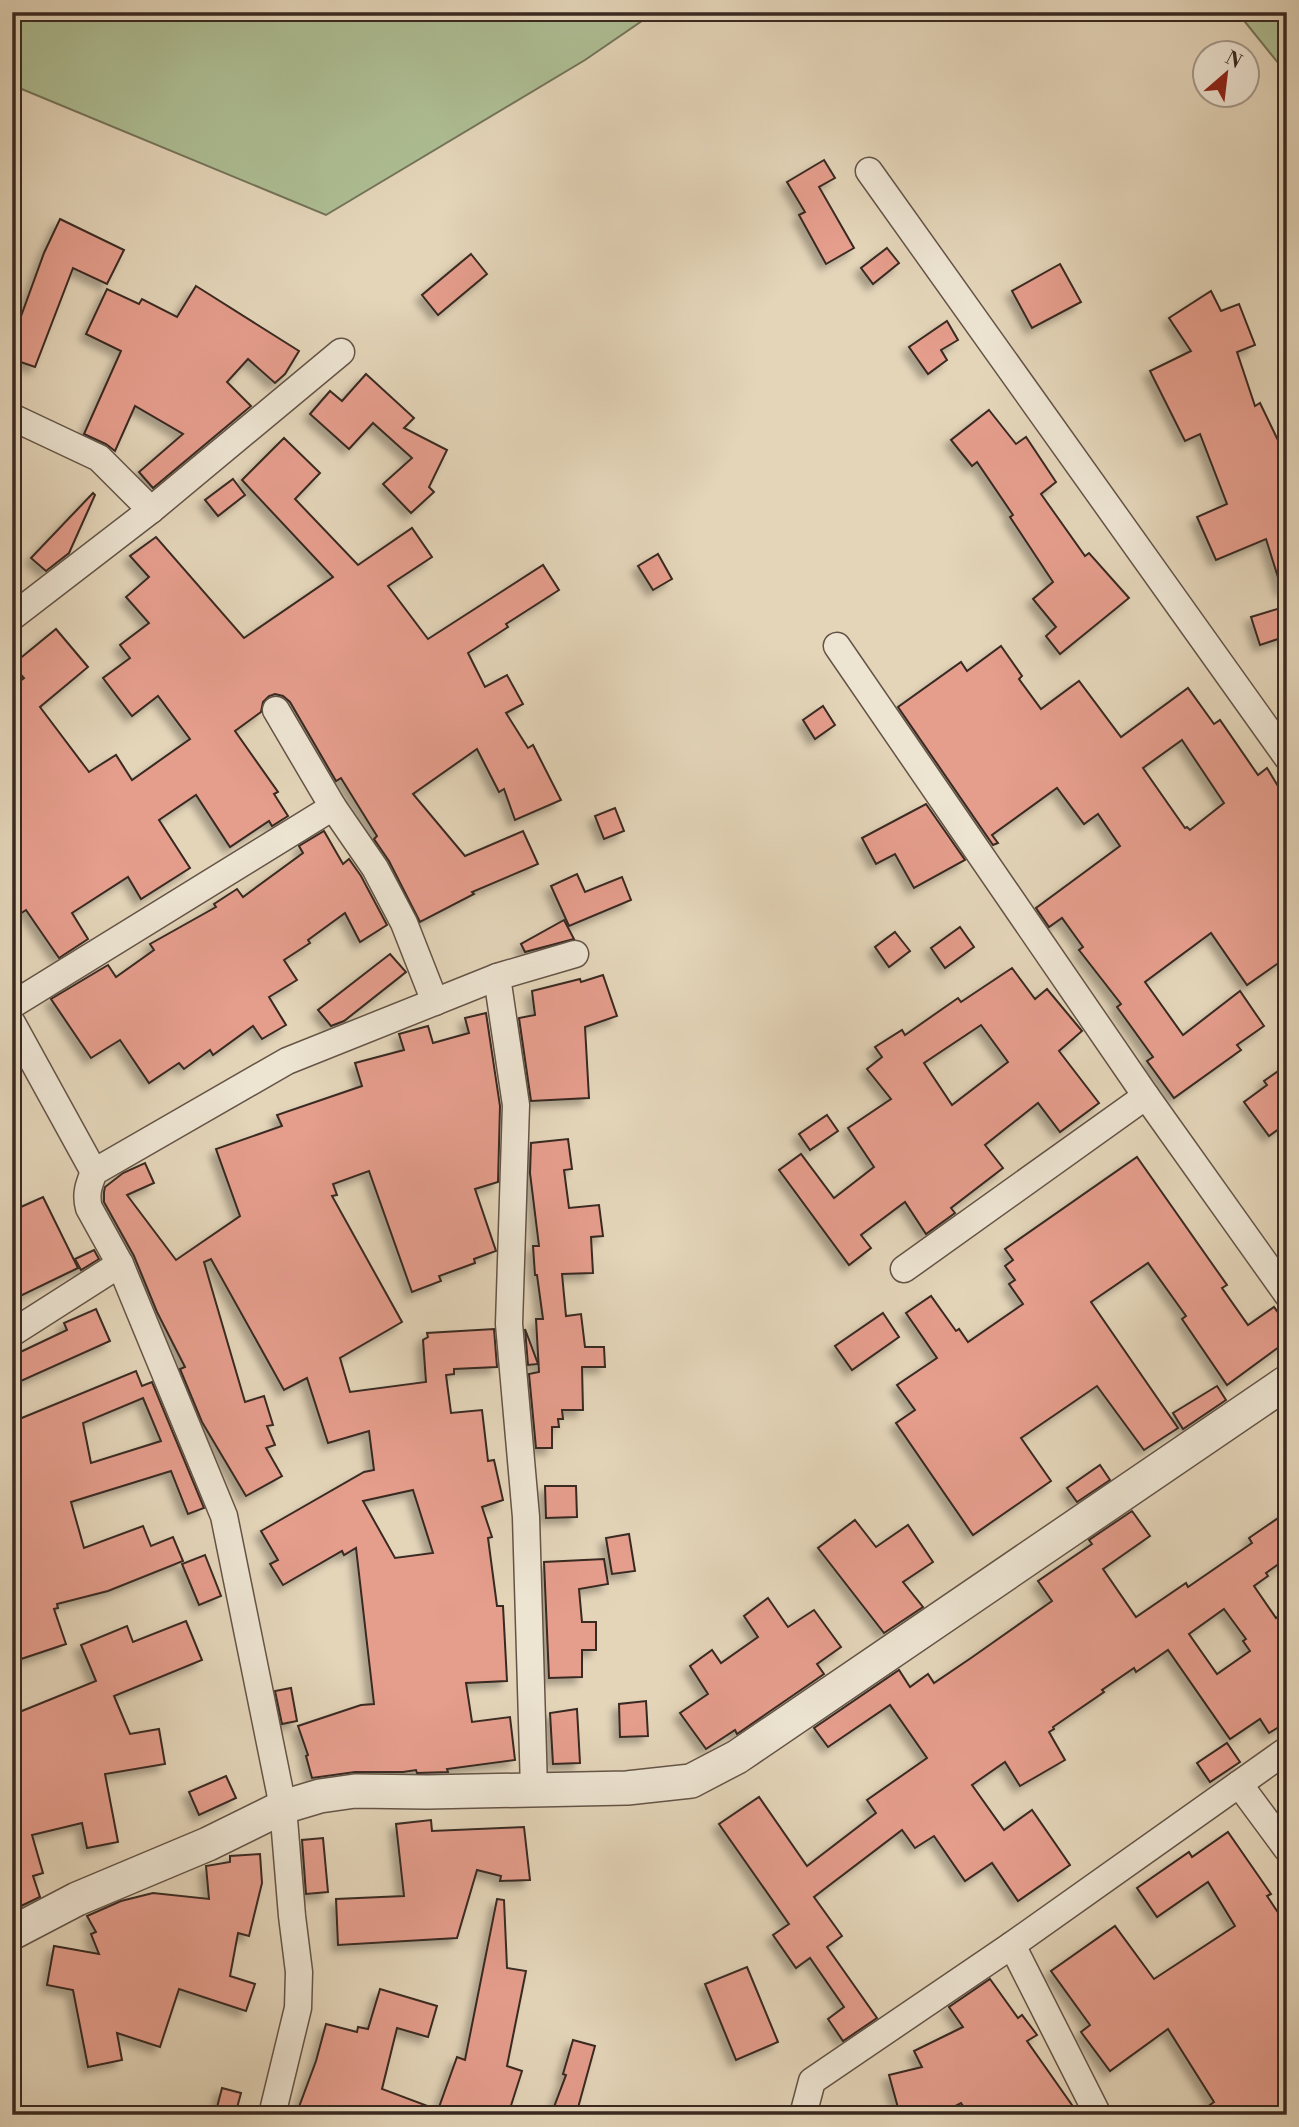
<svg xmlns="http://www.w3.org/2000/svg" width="1299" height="2127" viewBox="0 0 1299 2127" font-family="'Libre Bodoni',serif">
<defs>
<filter id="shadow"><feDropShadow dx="-6" dy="6" stdDeviation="3.5" flood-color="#0004"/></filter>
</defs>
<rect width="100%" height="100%" fill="#e4d5b9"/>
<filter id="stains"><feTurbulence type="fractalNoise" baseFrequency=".00286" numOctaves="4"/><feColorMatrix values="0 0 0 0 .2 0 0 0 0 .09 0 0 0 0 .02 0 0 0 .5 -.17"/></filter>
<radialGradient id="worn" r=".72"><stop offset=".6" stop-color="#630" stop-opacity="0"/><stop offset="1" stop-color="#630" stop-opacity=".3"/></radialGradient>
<g fill="#aebe94" stroke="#74745a" stroke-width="2">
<path d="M 12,12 L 655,12 L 585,60 L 326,215 L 12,85 Z"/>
<path d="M 1237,12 L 1287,12 L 1287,74 Z"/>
</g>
<g fill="#e59d8c" stroke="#392921" stroke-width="2" fill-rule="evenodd" filter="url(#shadow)">
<path d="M 824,160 L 835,178 L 819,187 L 854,248 L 826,264 L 799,215 L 805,212 L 787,182 Z"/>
<path d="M 60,219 L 124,250 L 107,284 L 73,268 L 35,367 L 12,359 L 12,329 L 16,330 L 44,253 Z"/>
<path d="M 887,248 L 899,263 L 873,284 L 861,268 Z"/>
<path d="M 471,254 L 487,274 L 438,315 L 422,295 Z"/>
<path d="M 1060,264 L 1081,302 L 1032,328 L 1012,291 Z"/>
<path d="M 196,286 L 299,351 L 285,374 L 275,383 L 248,359 L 227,382 L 251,406 L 153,488 L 139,472 L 183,434 L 135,406 L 115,451 L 106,444 L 84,434 L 121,351 L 86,334 L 107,289 L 139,304 L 142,299 L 177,317 Z"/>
<path d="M 1211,291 L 1221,311 L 1239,304 L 1255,345 L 1237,352 L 1255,406 L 1260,403 L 1287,459 L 1287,589 L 1282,590 L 1266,539 L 1216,560 L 1197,517 L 1227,504 L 1200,434 L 1185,441 L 1150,371 L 1191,351 L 1169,318 Z"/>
<path d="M 947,321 L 958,340 L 941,350 L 947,360 L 928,374 L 909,347 Z"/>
<path d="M 366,374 L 414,418 L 404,428 L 447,450 L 429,487 L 434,492 L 411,513 L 383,484 L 412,458 L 373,423 L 349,449 L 310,414 L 330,391 L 342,401 Z"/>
<path d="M 989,410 L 1016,444 L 1026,437 L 1056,482 L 1041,494 L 1085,556 L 1089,553 L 1129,598 L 1060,654 L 1046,636 L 1056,627 L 1033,599 L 1053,582 L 1010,517 L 1013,515 L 977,462 L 972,466 L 951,440 Z"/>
<path d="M 284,438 L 320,473 L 295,499 L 358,565 L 412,528 L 432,557 L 388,586 L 428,639 L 543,565 L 559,590 L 506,624 L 508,627 L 468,653 L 485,687 L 507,675 L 523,704 L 506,713 L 528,748 L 533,745 L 561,800 L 515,820 L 504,789 L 499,792 L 477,749 L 413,794 L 465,856 L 523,831 L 538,864 L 472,892 L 474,894 L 420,922 L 389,861 L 374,839 L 377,836 L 341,778 L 336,781 L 290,702 L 283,696 L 275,694 L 269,696 L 263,702 L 261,712 L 235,731 L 278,792 L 274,794 L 288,816 L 272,826 L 269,821 L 230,847 L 196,795 L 159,820 L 190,868 L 141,899 L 128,877 L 72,913 L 88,939 L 59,958 L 26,910 L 12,919 L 12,687 L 24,678 L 12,665 L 56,629 L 88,667 L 40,707 L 89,772 L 116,755 L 132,780 L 190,739 L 158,696 L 132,716 L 103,678 L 130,658 L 120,645 L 149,623 L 126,597 L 149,577 L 130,556 L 156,537 L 244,638 L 333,577 L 242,480 Z"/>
<path d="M 233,479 L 245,495 L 218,516 L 205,500 Z"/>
<path d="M 93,493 L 95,495 L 69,553 L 46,571 L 31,558 Z"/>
<path d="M 658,554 L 672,579 L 653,590 L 638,566 Z"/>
<path d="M 1287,606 L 1287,636 L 1260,645 L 1251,617 Z"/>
<path d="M 1001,646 L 1022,676 L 1019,679 L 1041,709 L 1079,681 L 1121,737 L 1188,688 L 1214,724 L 1220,720 L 1258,775 L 1267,768 L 1287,801 L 1287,957 L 1247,985 L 1211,933 L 1145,982 L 1183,1035 L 1240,991 L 1264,1026 L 1237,1045 L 1241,1050 L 1174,1098 L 1147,1061 L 1153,1057 L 1117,1007 L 1121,1004 L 1079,950 L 1083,947 L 1062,918 L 1049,927 L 1036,908 L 1120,846 L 1098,814 L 1084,824 L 1057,788 L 992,835 L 998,843 L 993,845 L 898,707 L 961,662 L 967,671 ZM 1182,740 L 1224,803 L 1190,830 L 1187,827 L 1185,828 L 1143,768 Z"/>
<path d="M 823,706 L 835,725 L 815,739 L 803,720 Z"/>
<path d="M 926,804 L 965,860 L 914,888 L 895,854 L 876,864 L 862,838 Z"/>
<path d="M 615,808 L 624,831 L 604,839 L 595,816 Z"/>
<path d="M 324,831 L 343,864 L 349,859 L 361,876 L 387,925 L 360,942 L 345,913 L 308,940 L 310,943 L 284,960 L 297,980 L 269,997 L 286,1025 L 262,1039 L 253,1026 L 213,1055 L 210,1050 L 184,1069 L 179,1063 L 149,1083 L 120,1040 L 91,1058 L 51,999 L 108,965 L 116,977 L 154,950 L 150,944 L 216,907 L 214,904 L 237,889 L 243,897 L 303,853 L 299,846 Z"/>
<path d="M 577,874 L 585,892 L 622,877 L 631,900 L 569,926 L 551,886 Z"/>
<path d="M 564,920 L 574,939 L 525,952 L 521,944 Z"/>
<path d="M 960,927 L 974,947 L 945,968 L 931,948 Z"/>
<path d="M 895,932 L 910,951 L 889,967 L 875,947 Z"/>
<path d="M 390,954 L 406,972 L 344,1021 L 331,1026 L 318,1010 Z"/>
<path d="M 1012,968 L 1035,999 L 1047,989 L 1082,1031 L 1059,1051 L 1099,1103 L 1060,1132 L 1038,1103 L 985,1145 L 1003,1168 L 951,1208 L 955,1213 L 926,1234 L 905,1202 L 861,1235 L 871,1248 L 849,1265 L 779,1170 L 801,1154 L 834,1198 L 874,1167 L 848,1128 L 891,1099 L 867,1069 L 882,1057 L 875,1047 L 902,1030 L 905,1035 L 958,998 L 961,1002 ZM 981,1025 L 1008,1062 L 952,1105 L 924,1063 Z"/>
<path d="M 603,975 L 617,1016 L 585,1027 L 589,1098 L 531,1101 L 519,1018 L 535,1015 L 532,991 L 580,979 L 581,982 Z"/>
<path d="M 486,1013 L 500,1106 L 498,1182 L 475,1189 L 496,1251 L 474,1259 L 475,1263 L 439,1276 L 441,1281 L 412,1292 L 369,1171 L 333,1184 L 337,1195 L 332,1196 L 402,1322 L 340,1358 L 350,1392 L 426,1382 L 423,1340 L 428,1337 L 427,1333 L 494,1329 L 497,1367 L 454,1369 L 454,1374 L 446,1375 L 451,1413 L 482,1410 L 488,1461 L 494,1460 L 503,1500 L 482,1507 L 492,1537 L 488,1538 L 497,1606 L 503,1606 L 507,1681 L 466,1683 L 472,1722 L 510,1717 L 515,1760 L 447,1769 L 448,1772 L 417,1773 L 416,1770 L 403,1772 L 355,1772 L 312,1778 L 306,1756 L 308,1755 L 298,1726 L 361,1705 L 374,1704 L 356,1548 L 344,1555 L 342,1551 L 283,1585 L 270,1564 L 278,1560 L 261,1531 L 364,1472 L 374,1470 L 369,1431 L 328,1443 L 307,1378 L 284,1390 L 211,1259 L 204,1262 L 245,1402 L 264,1396 L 273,1425 L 267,1426 L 275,1445 L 266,1448 L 282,1476 L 246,1496 L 202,1422 L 180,1369 L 185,1367 L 157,1312 L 134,1256 L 104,1202 L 104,1192 L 105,1187 L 123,1173 L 145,1163 L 154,1183 L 127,1195 L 176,1260 L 240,1216 L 216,1149 L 282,1126 L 277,1115 L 362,1086 L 355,1063 L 404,1050 L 399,1034 L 428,1026 L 433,1043 L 469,1033 L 465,1018 ZM 413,1490 L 433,1553 L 395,1558 L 363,1501 Z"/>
<path d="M 1287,1065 L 1287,1123 L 1269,1136 L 1244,1102 L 1267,1085 L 1264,1081 Z"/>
<path d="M 827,1115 L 838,1131 L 810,1150 L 799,1134 Z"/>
<path d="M 568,1139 L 572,1169 L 564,1170 L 569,1208 L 599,1205 L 603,1236 L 591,1237 L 593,1273 L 562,1274 L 566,1316 L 581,1314 L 585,1347 L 604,1347 L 605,1367 L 582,1367 L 583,1410 L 562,1410 L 563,1419 L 558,1419 L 559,1427 L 552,1427 L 552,1448 L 536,1448 L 529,1374 L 539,1372 L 536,1319 L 543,1319 L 537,1275 L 535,1275 L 533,1246 L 539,1246 L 530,1173 L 531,1143 Z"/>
<path d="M 1137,1157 L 1227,1285 L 1222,1288 L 1248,1325 L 1274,1307 L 1287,1325 L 1287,1341 L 1227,1385 L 1182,1319 L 1186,1316 L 1148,1263 L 1091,1302 L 1178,1428 L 1144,1450 L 1097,1386 L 1021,1438 L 1051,1481 L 973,1535 L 896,1423 L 915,1410 L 897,1385 L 937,1358 L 906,1313 L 931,1296 L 956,1331 L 959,1329 L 968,1342 L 1023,1304 L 1009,1284 L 1015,1280 L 1005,1266 L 1013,1260 L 1005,1249 Z"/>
<path d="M 43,1197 L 78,1268 L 12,1300 L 12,1211 Z"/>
<path d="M 94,1250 L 99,1259 L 81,1270 L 75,1259 Z"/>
<path d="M 96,1309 L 110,1341 L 12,1385 L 12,1356 L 67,1330 L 64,1323 Z"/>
<path d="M 883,1313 L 899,1337 L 852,1370 L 835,1346 Z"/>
<path d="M 525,1329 L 538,1364 L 528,1365 Z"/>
<path d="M 136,1371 L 142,1386 L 152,1382 L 204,1508 L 188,1514 L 171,1471 L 71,1502 L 84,1548 L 143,1526 L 151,1546 L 173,1537 L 183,1561 L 108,1591 L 57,1604 L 58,1608 L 54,1609 L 66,1644 L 12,1662 L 12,1422 ZM 143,1398 L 161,1441 L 91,1463 L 83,1423 Z"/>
<path d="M 1217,1386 L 1226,1400 L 1183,1429 L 1173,1413 Z"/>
<path d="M 1100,1465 L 1110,1480 L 1077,1502 L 1067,1488 Z"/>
<path d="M 545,1486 L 576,1486 L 577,1517 L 546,1518 Z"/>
<path d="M 1132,1511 L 1150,1536 L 1103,1569 L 1136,1617 L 1186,1583 L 1188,1587 L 1252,1543 L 1249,1538 L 1287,1512 L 1287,1558 L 1266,1573 L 1268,1576 L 1254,1586 L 1276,1618 L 1287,1610 L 1287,1722 L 1269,1733 L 1260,1719 L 1230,1739 L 1168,1650 L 1136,1672 L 1134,1668 L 1102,1690 L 1104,1692 L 1053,1727 L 1054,1729 L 1049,1732 L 1065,1760 L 1020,1786 L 1005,1762 L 972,1785 L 1004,1830 L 1032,1810 L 1070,1865 L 1018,1901 L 992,1863 L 965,1881 L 934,1836 L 915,1848 L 902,1830 L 814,1897 L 842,1936 L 827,1947 L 877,2018 L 843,2041 L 828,2019 L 844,2007 L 810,1958 L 796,1968 L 773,1935 L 789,1924 L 719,1824 L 759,1797 L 807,1866 L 876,1813 L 867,1800 L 927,1758 L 890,1705 L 828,1747 L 814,1728 L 899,1670 L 910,1687 L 928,1674 L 934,1683 L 971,1658 L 1052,1601 L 1038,1581 L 1092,1544 L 1089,1540 ZM 1224,1609 L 1246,1639 L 1243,1641 L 1250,1651 L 1217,1674 L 1189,1634 Z"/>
<path d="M 855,1520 L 876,1547 L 908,1525 L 933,1562 L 903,1582 L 923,1607 L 884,1633 L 818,1548 Z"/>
<path d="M 629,1534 L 635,1571 L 612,1574 L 606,1538 Z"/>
<path d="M 205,1555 L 221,1596 L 199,1605 L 182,1564 Z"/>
<path d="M 604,1559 L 608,1584 L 579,1589 L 582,1622 L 596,1622 L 596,1650 L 582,1650 L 582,1677 L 549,1678 L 544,1562 Z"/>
<path d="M 768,1598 L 788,1627 L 814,1610 L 841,1647 L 817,1664 L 824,1674 L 737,1734 L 735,1730 L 706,1749 L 680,1713 L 708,1694 L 690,1666 L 712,1650 L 721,1663 L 758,1637 L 744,1616 Z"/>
<path d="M 186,1621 L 202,1660 L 114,1696 L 130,1734 L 159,1729 L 165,1764 L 105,1774 L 118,1842 L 87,1848 L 82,1823 L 32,1835 L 43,1873 L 33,1876 L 40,1897 L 21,1906 L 19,1898 L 12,1900 L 12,1715 L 96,1681 L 81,1645 L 127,1626 L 133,1642 Z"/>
<path d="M 291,1688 L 297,1721 L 282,1724 L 275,1691 Z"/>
<path d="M 646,1701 L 648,1736 L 620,1737 L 619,1704 Z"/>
<path d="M 577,1709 L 580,1763 L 553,1764 L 550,1713 Z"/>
<path d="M 1227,1743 L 1240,1762 L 1210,1782 L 1197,1763 Z"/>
<path d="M 226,1776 L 236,1798 L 199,1815 L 189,1792 Z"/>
<path d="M 431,1820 L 432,1831 L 524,1827 L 530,1880 L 500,1881 L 501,1876 L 477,1870 L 457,1938 L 338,1945 L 336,1899 L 404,1896 L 396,1824 Z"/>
<path d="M 1228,1832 L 1271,1894 L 1267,1896 L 1287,1926 L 1287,2115 L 1196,2115 L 1214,2102 L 1168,2029 L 1110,2071 L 1081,2032 L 1090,2025 L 1051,1971 L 1115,1926 L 1154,1979 L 1235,1926 L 1208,1882 L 1157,1917 L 1137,1888 L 1189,1852 L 1192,1857 Z"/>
<path d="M 323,1838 L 328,1892 L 306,1894 L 302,1840 Z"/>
<path d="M 260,1854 L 262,1883 L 249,1936 L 238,1933 L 230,1976 L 255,1984 L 246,2011 L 179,1989 L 160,2047 L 117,2033 L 122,2060 L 88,2067 L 73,1990 L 47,1985 L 54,1946 L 99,1954 L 91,1934 L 96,1932 L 87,1916 L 121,1901 L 153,1893 L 209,1899 L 206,1866 L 230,1862 L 230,1856 Z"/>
<path d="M 497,1899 L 504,1900 L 507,1968 L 526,1971 L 507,2066 L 522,2071 L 508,2115 L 296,2115 L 316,2061 L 326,2024 L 357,2032 L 358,2027 L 368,2029 L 380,1989 L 437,2006 L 428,2037 L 397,2028 L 382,2089 L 438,2110 L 457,2057 L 465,2060 Z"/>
<path d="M 747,1967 L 778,2042 L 736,2060 L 705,1984 Z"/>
<path d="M 990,1979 L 1018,2018 L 1022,2015 L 1037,2035 L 1027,2041 L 1079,2115 L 969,2115 L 961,2103 L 938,2115 L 900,2115 L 889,2075 L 922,2067 L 914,2051 L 963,2027 L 949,2007 Z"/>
<path d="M 573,2040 L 595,2046 L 576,2115 L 551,2115 L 566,2075 L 563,2074 Z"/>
<path d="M 222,2088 L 241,2093 L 235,2115 L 215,2115 Z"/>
</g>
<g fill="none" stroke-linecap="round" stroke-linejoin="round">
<g stroke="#645447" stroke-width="29">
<g id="minor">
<path d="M 869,171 L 1287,757"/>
<path d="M 12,417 L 99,458 L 151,510"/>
<path d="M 12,617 L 151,510 L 341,352"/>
<path d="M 837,646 L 1146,1096 L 1287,1294"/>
<path d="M 276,710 L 333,807 L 375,868 L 404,923 L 435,1002"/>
<path d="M 497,977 L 516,1105 L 509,1324 L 526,1517 L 534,1789"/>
<path d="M 12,1005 L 333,807"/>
<path d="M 12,1023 L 94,1172"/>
<path d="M 904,1269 L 1146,1096"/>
<path d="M 12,1333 L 120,1264"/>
<path d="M 1239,1784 L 1287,1849"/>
<path d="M 1012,1945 L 1098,2115"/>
<path d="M 272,2115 L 298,2008 L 299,1972 L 292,1916 L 283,1807 L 224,1516 L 120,1264 L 89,1208 C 85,1194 89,1184 94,1172 L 287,1061 L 497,977 L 575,954"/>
<path d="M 803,2115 L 812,2081 L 1012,1945 L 1287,1750"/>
</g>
</g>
<g stroke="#645447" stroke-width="36">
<path id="tertiary" d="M 12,1933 L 77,1899 L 208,1844 L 283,1807 L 320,1796 L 355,1791 L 427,1792 L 627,1788 L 691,1781 L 737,1757 L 1287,1382"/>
</g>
<use href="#minor" stroke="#ede4d2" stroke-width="26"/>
<use href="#tertiary" stroke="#ede4d2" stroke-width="33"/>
</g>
<rect width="1299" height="2127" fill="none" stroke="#e4d5b9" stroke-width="42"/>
<rect x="14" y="14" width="1271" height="2099" fill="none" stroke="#392921" stroke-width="3.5"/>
<rect x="21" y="21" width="1257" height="2085" fill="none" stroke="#392921" stroke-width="2"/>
<g transform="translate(1226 74) rotate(28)"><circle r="33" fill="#ede4d2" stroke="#a5998b" stroke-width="2"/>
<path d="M0-5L12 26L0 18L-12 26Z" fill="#8f2418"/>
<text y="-10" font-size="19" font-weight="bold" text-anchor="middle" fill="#392921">N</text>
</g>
<rect width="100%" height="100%" filter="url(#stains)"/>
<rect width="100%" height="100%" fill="url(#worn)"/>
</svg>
